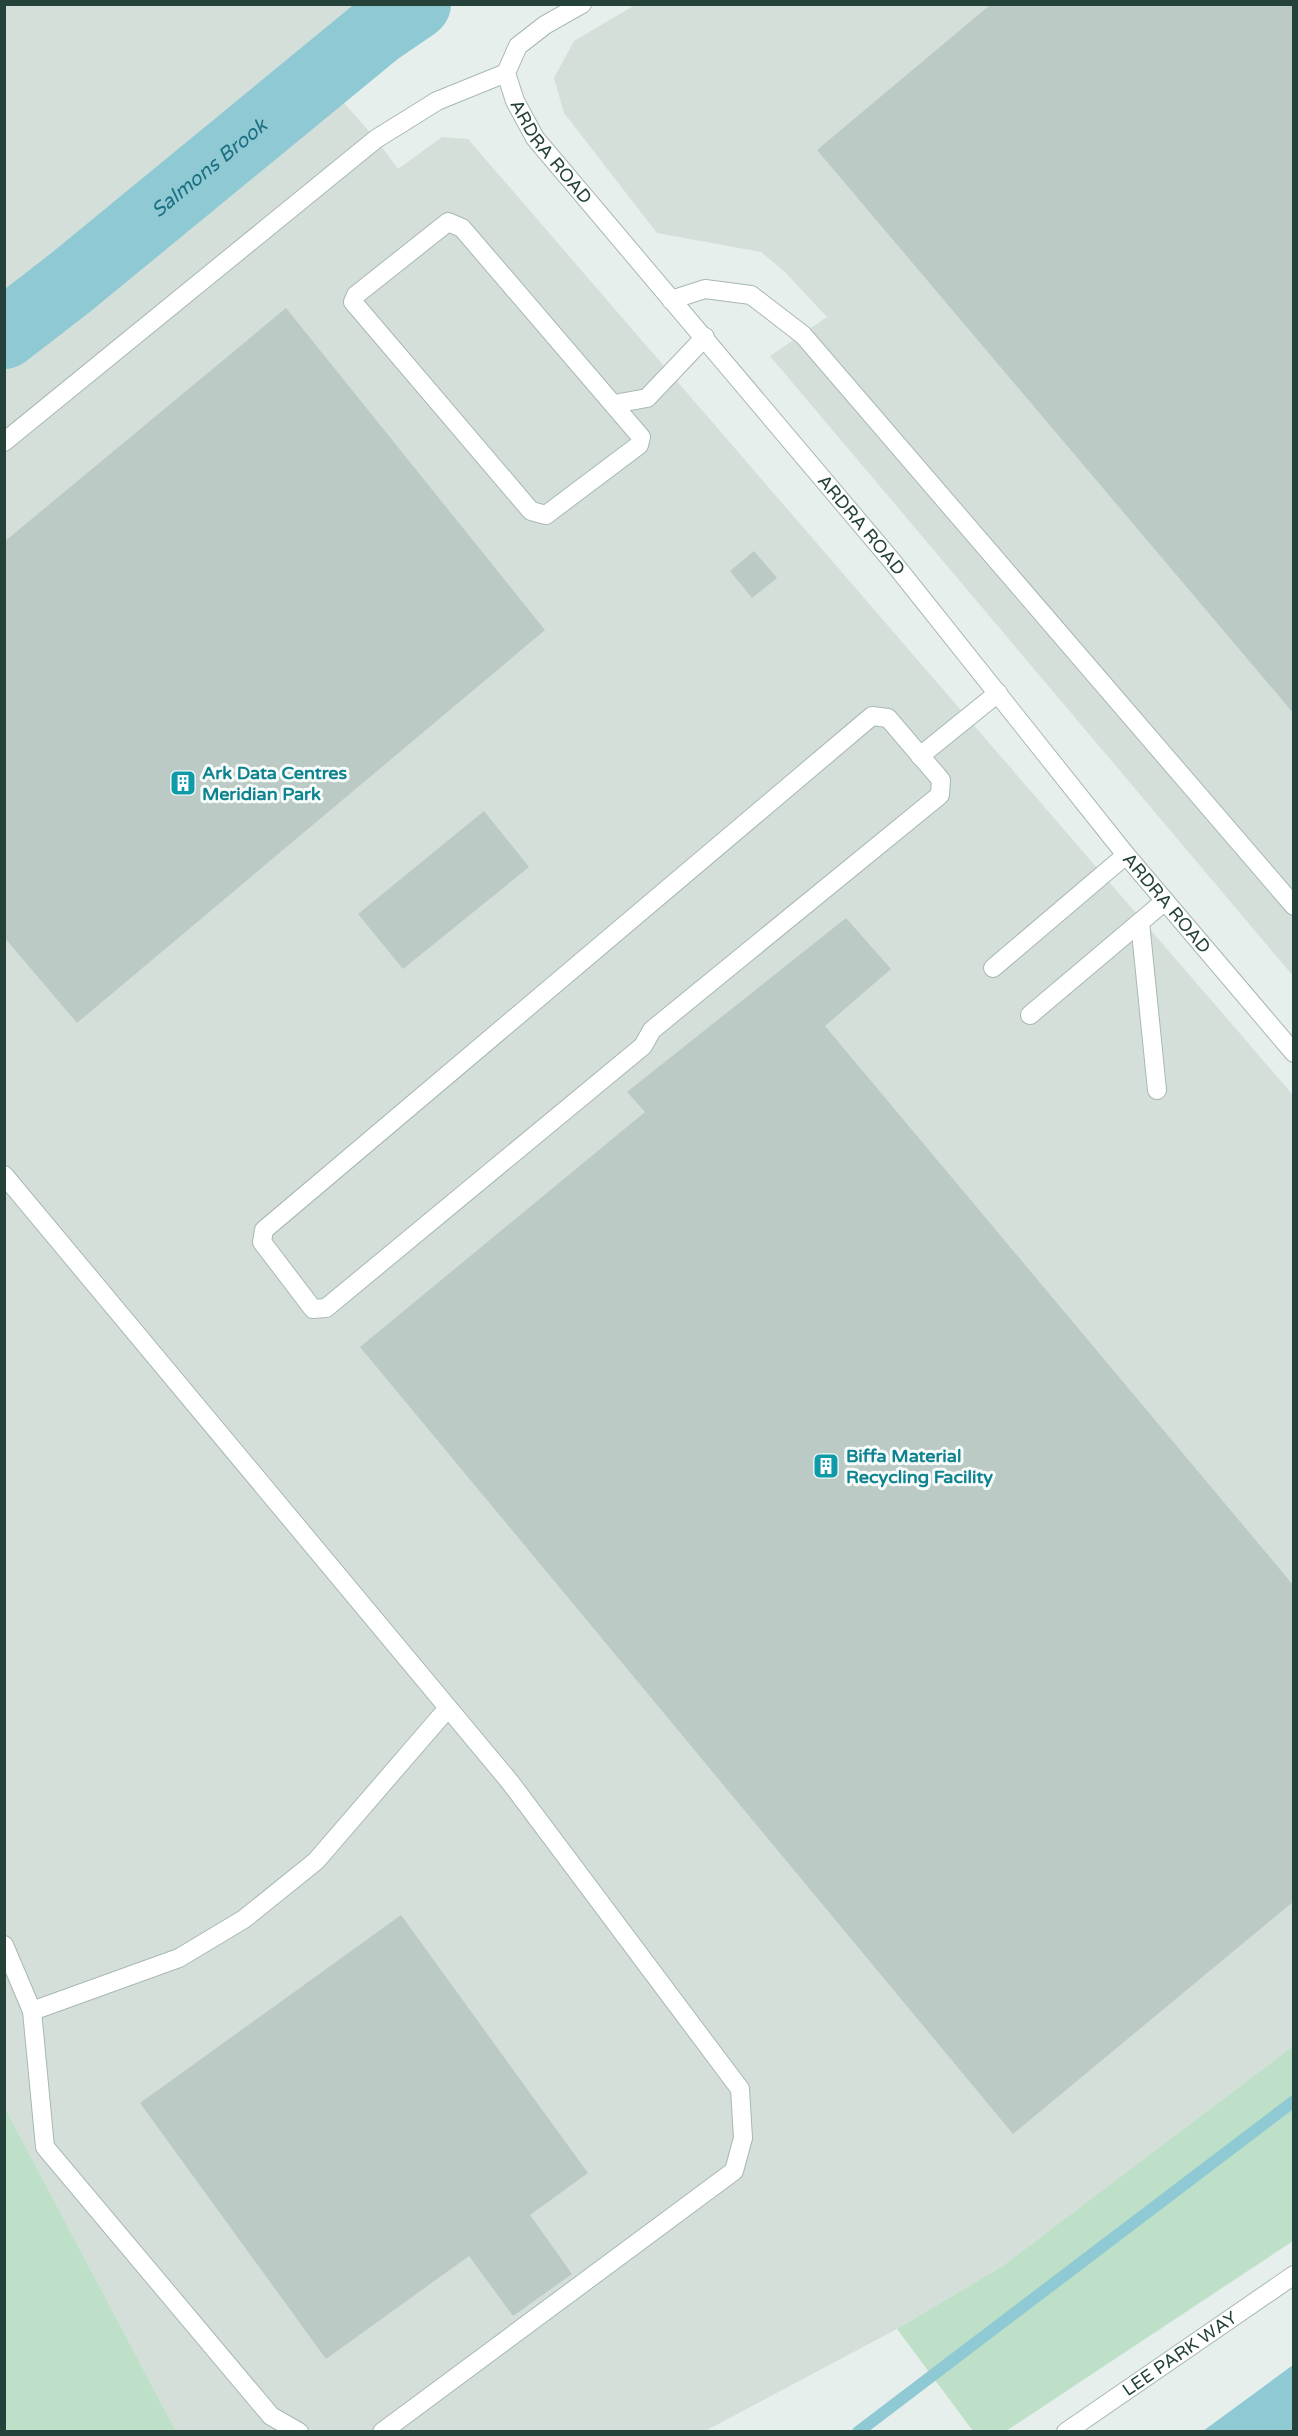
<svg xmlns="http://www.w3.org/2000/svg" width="1298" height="2436" viewBox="0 0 1298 2436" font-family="'Varela Round',sans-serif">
<rect width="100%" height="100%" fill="#e6efeb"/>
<g fill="#d4dfda">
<path d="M 5,4 L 368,4 L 368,5 L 5,310 Z"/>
<path d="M 635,5 L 1293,5 L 1293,976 L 770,356 L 827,317 L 785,272 L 761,252 L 657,233 L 564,113 L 554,78 L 574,41 Z"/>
<path d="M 337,95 L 376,139 L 398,169 L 442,137 L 468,139 L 1293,1095 L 1293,2046 L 1001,2267 L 897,2329 L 705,2431 L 176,2431 L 5,2108 L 4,371 Z"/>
</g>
<g fill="#bfe0c8">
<path d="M 1293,2046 L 1293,2241 L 1006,2431 L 973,2431 L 897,2329 L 1001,2267 Z"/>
<path d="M 4,2108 L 5,2108 L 176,2431 L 5,2431 Z"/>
</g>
<path fill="#8ec9d4" d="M 1293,2365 L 1293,2431 L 1203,2431 Z"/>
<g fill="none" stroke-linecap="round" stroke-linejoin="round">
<path stroke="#8ec9d4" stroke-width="12" d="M 858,2432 L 1294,2101"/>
<path stroke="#8ec9d4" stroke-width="70" id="s1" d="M 4,334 L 70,283 L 378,30 L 416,4"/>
</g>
<g fill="#bbcac4">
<path d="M 990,5 L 1294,5 L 1294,714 L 817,150 Z"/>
<path d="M 286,308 L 545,630 L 77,1023 L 4,937 L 4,542 Z"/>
<path d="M 754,551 L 777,578 L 752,598 L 730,571 Z"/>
<path d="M 484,811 L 529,867 L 403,969 L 358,914 Z"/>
<path d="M 846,918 L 891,969 L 825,1026 L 1294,1586 L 1294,1901 L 1013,2134 L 360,1347 L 645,1112 L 627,1092 Z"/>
<path d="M 401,1915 L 588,2173 L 530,2215 L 572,2274 L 513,2316 L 469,2256 L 326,2359 L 140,2103 Z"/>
</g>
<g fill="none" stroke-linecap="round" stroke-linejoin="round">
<g stroke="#a8b8b2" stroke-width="20">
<g id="minor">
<path id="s2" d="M 582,4 L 545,25 L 518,46 L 506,73 L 515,101 L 535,138 L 892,561 L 1126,855 L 1294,1053"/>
<path d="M 448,222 L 462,228 L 641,437 L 639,445 L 546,515 L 531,511 L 353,302 L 356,295 Z"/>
<path d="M 671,300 L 705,289 L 751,295 L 803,335 L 1294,906"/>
<path d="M 614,404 L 647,398 L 705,337"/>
<path d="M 4,442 L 376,139 L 437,101 L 506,73"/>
<path d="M 872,716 L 888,718 L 941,780 L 940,795 L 652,1030 L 643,1046 L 326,1308 L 313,1309 L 262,1242 L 264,1230 Z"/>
<path d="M 920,756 L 998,693"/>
<path d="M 1140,922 L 1157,1090"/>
<path d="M 993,968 L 1126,855"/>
<path d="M 1030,1015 L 1165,901"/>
<path d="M 4,1175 L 510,1782 L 740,2089 L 743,2138 L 734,2171 L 382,2432"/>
<path d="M 4,1945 L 32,2011 L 45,2147 L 271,2416 L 299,2432"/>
<path d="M 32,2011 L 179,1958 L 244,1919 L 316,1861 L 448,1708"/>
<path id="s3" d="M 1066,2432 L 1294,2275"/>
</g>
</g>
<use href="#minor" stroke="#fff" stroke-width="18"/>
</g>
<defs>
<g id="building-square" transform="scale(1.35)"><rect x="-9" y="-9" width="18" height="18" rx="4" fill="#0f9aa8" stroke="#f7fbf9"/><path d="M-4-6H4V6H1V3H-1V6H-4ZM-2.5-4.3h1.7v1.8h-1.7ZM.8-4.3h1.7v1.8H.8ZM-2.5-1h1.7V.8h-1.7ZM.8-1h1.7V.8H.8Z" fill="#fff"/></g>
</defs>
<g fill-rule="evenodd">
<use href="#building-square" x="183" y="783"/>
<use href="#building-square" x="826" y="1466"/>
</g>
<g text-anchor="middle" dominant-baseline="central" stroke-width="6" stroke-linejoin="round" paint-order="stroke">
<g font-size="18" fill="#24423a" stroke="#f7fbf9">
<text stroke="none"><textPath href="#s2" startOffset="198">ARDRA ROAD</textPath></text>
<text stroke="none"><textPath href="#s2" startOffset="684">ARDRA ROAD</textPath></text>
<text stroke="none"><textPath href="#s2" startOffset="1170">ARDRA ROAD</textPath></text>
<text stroke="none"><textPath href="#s3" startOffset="138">LEE PARK WAY</textPath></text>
</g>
<g font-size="18" font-weight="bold" fill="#0d838f" stroke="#f7fbf9" text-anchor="start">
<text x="202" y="773">Ark Data Centres<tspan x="202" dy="21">Meridian Park</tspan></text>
<text x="846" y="1456">Biffa Material<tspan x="846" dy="21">Recycling Facility</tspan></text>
</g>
<g font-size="20" font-style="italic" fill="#1c6f80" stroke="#f7fbf9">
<text stroke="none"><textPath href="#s1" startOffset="264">Salmons Brook</textPath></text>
</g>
</g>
<rect width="1298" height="2436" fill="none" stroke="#24423a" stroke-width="12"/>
</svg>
